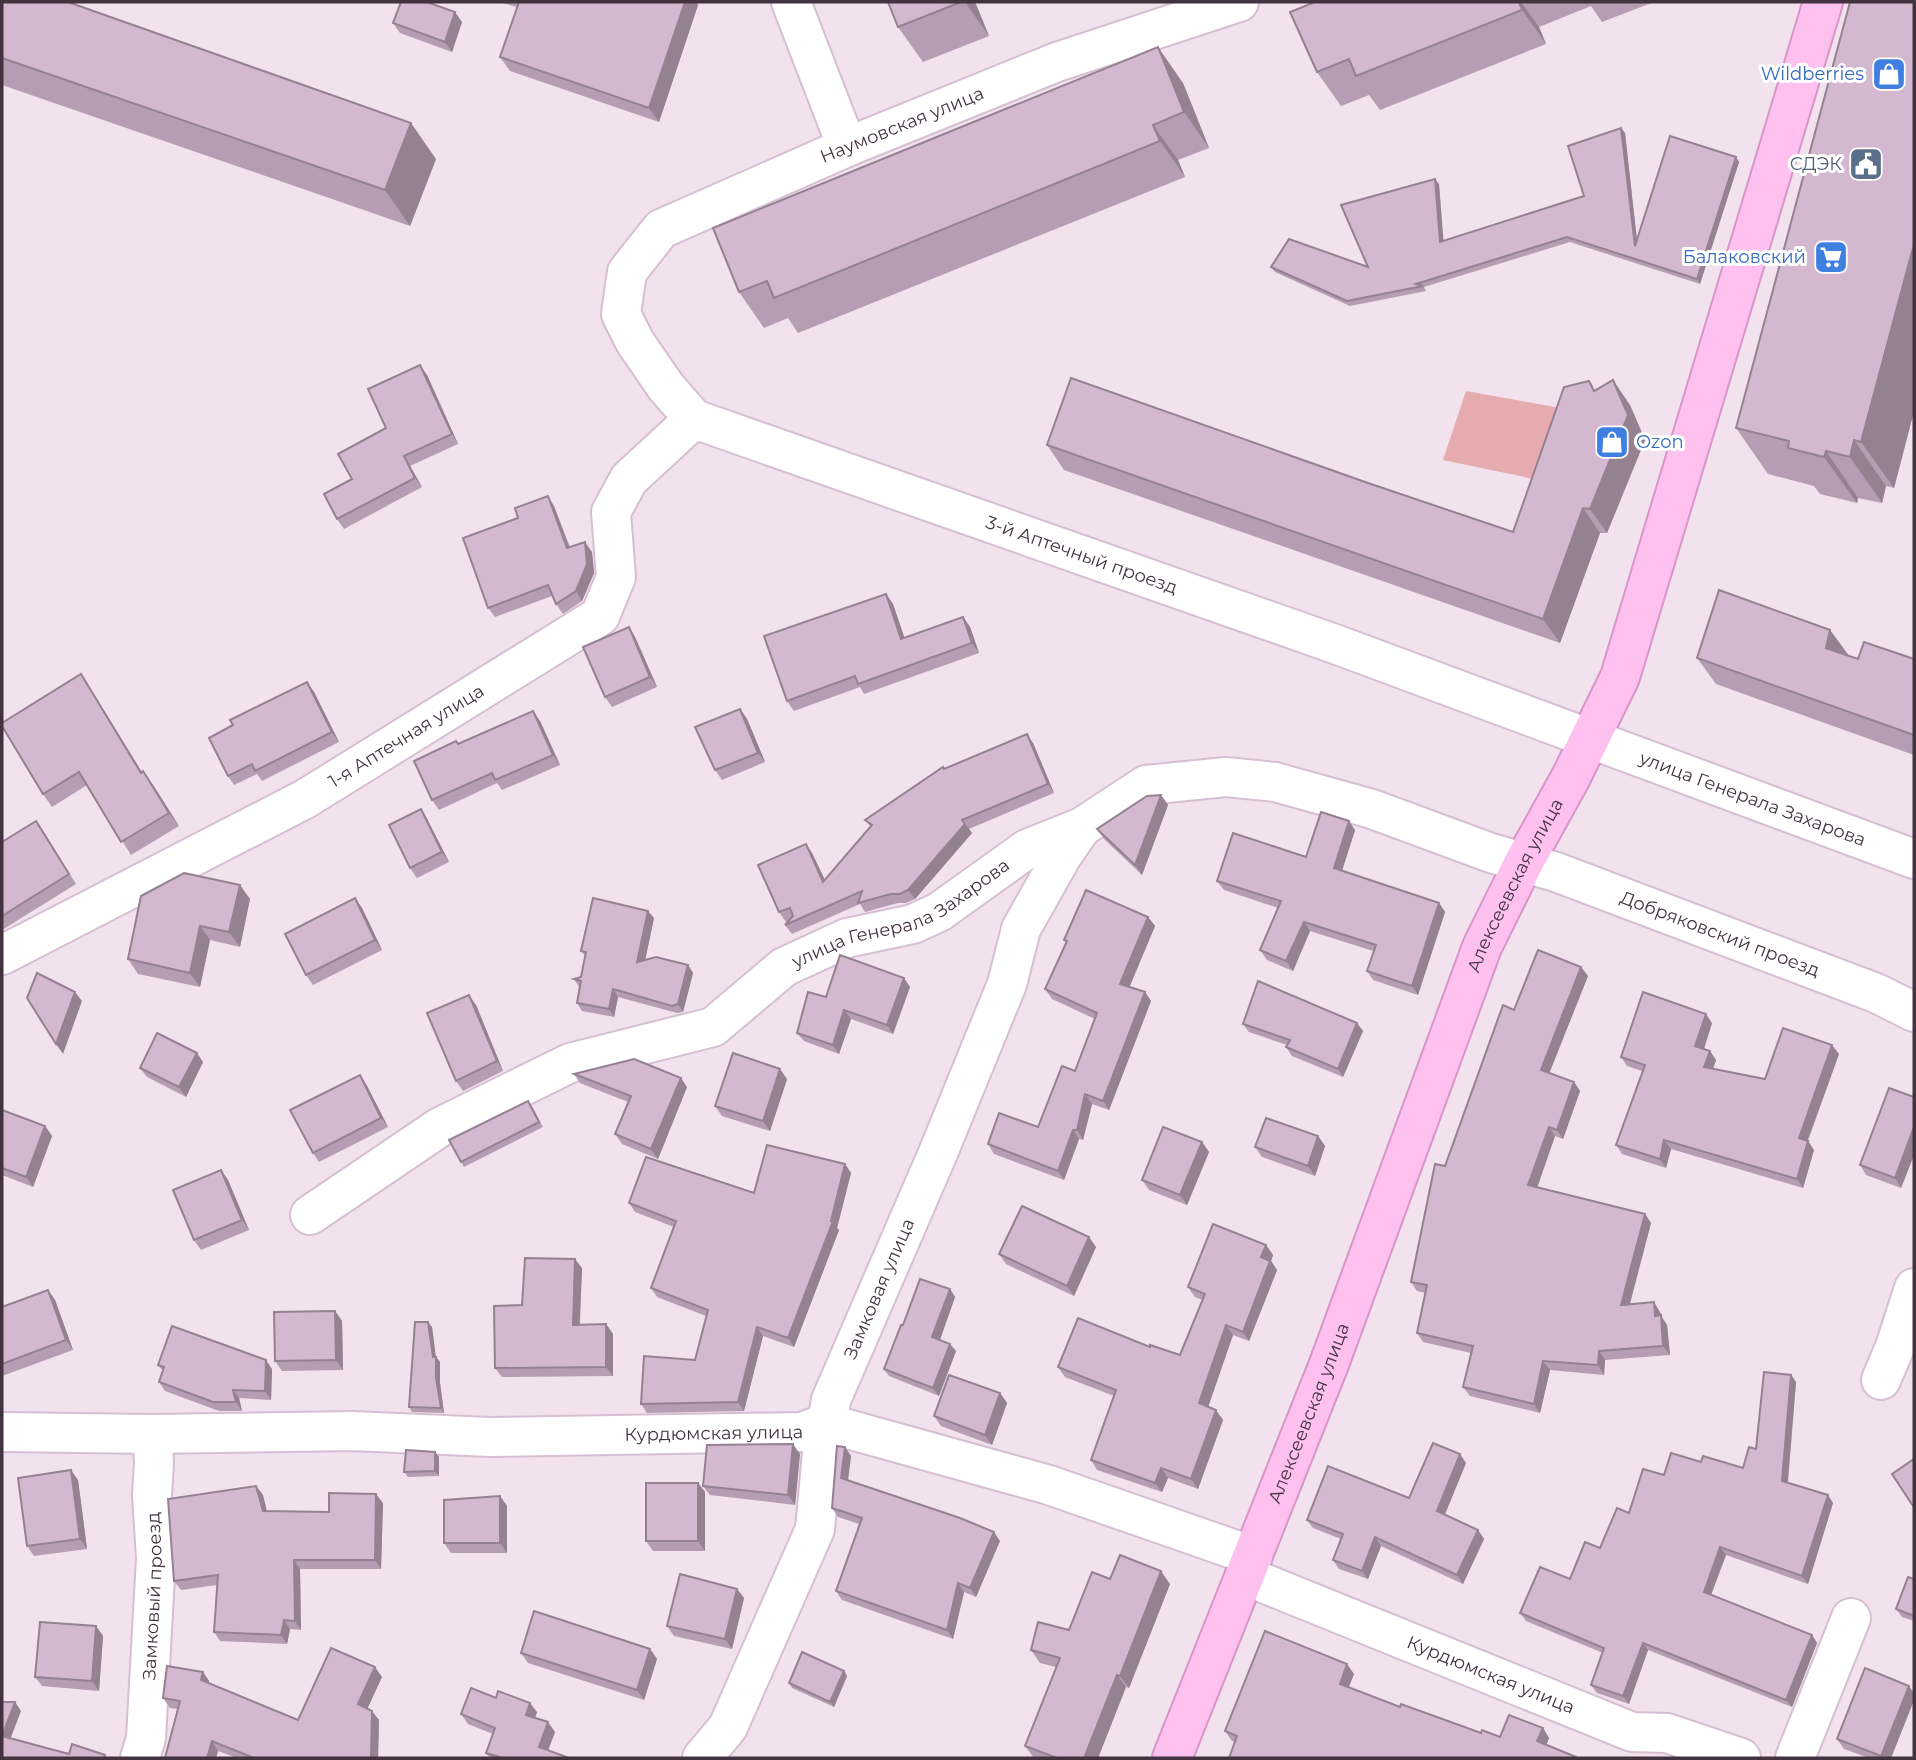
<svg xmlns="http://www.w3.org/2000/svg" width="1916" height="1760" viewBox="0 0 1916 1760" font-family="Montserrat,sans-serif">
<rect width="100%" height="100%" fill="#f1e2ee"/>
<path fill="#e6abae" d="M 1466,391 L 1566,409 L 1534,479 L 1443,460 Z"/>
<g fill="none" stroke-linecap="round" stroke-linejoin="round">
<g stroke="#d7bfd3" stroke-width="42">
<g id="street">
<path d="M 791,2 L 847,147"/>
<path id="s1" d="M 1239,2 L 1057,62 L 847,147 L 661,229 L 627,272 L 621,314 L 635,342 L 666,387 L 694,419 L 1335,644 L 1914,859"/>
<path id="s2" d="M 2,955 L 305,799 L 600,616 L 616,577 L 611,512 L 629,479 L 694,419"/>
<path id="s3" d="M 310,1215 L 440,1127 L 570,1063 L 713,1027 L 784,967 L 847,938 L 913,924 L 939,912 L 1027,849 L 1082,827 L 1146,785 L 1226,777 L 1275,782 L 1372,809 L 1491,853 L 1556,872 L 1876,993 L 1914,1012"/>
<path d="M 1881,1380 L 1895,1347 L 1914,1288"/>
<path id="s4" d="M 2,1432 L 152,1434 L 352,1431 L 490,1437 L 802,1432 L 826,1423 L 1049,1485 L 1253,1556"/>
<path id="s5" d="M 1246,1576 L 1632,1732 L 1667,1733 L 1741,1758"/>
<path id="s6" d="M 140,1758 L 146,1738 L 156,1558 L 152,1495 L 154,1463 L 152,1434"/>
<path id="s7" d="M 702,1758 L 728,1727 L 815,1529 L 822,1453 L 831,1400 L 938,1153 L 1007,984 L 1021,929 L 1062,856 L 1082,827"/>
<path d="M 1795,1758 L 1851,1618"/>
</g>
</g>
<g stroke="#d896c8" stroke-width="42">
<g id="secondary">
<path id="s8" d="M 1172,1758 L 1329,1364 L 1482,947 L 1524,862 L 1571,777 L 1620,677 L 1823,2"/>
</g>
</g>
<use href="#street" stroke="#fff" stroke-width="38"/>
<use href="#secondary" stroke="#fec0ee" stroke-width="38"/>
</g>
<g fill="#b59eb3">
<path d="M 2,2 L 436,159 L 410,226 L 2,85 Z"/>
<path d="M 499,2 L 696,2 L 698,5 L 659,122 L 510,71 L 500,57 L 517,7 Z"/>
<path d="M 888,2 L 975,2 L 989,36 L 923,62 L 898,27 Z"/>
<path d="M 1315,2 L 1654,2 L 1602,22 L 1591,6 L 1539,27 L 1546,44 L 1380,110 L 1369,95 L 1341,106 L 1317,72 Z"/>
<path d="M 1914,2 L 1914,411 L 1894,488 L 1886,486 L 1882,503 L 1858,498 L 1857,503 L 1820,494 L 1814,486 L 1768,474 L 1736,428 Z"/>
<path d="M 462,22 L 452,52 L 400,33 L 393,23 Z"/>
<path d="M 1183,83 L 1209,148 L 1178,160 L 1185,177 L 798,333 L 788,318 L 764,328 L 739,292 Z"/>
<path d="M 1621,128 L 1625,133 L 1637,239 L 1736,157 L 1739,162 L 1700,284 L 1570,242 L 1424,287 L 1426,291 L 1350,306 L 1275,272 L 1271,267 L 1368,267 L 1439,184 L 1443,241 L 1584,196 Z"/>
<path d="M 427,375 L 458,444 L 410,466 L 422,487 L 344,529 L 337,519 L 352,479 L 386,428 Z"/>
<path d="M 1595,390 L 1630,405 L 1645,440 L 1607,533 L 1600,533 L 1560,643 L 1064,470 L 1047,445 L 1513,532 Z"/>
<path d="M 554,506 L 570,547 L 592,552 L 594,573 L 582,601 L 563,614 L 556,604 L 552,596 L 495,617 L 488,608 Z"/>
<path d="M 886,594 L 893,604 L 904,638 L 963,617 L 970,627 L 979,653 L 864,694 L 860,687 L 794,711 L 787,701 Z"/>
<path d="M 629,627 L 635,637 L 657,687 L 612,707 L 605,697 Z"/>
<path d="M 1830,630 L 1849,656 L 1858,659 L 1914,659 L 1914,755 L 1716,684 L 1697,658 Z"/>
<path d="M 90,688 L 142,772 L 153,785 L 179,826 L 131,855 L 87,785 L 52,807 L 43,794 Z"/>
<path d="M 314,692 L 339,742 L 262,781 L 257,774 L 234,785 L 228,776 Z"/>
<path d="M 740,709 L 747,719 L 765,762 L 722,780 L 715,770 Z"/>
<path d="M 540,721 L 560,765 L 502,790 L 497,783 L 439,810 L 432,800 L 458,744 Z"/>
<path d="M 1033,743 L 1054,793 L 969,829 L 972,833 L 915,899 L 906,903 L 898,903 L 865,912 L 860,904 L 792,934 L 785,925 L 790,920 L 786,922 L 779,912 L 806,844 L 812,853 L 825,880 L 871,827 L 865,820 L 944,769 Z"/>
<path d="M 1161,795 L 1168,805 L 1142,875 L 1104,839 L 1097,829 Z"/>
<path d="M 421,809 L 427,819 L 449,862 L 417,878 L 410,868 Z"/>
<path d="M 1355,830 L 1342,871 L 1439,903 L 1445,912 L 1418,995 L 1373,980 L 1367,971 L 1373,951 L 1310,931 L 1293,971 L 1267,960 L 1260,950 L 1278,908 L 1224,890 L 1217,881 L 1306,857 Z"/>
<path d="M 43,831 L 76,884 L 2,930 L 2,842 Z"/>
<path d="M 355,898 L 362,908 L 382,950 L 313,985 L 306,975 Z"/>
<path d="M 250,899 L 240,947 L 210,940 L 200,987 L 138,974 L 128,959 Z"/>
<path d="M 1148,917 L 1155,926 L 1129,987 L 1145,992 L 1151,1001 L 1109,1110 L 1092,1104 L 1083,1140 L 1079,1139 L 1064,1180 L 994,1154 L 988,1144 L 1038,1127 L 1075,1071 L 1095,1019 L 1052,999 L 1045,989 L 1066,943 L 1064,940 Z"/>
<path d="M 654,918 L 645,960 L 688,965 L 693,973 L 683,1012 L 677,1013 L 618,997 L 614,1017 L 582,1011 L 577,1003 L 579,987 L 574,979 L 581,977 L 585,956 L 581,951 Z"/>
<path d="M 1581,967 L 1588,976 L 1549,1073 L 1574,1082 L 1580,1091 L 1563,1139 L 1555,1136 L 1537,1187 L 1645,1214 L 1651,1223 L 1630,1304 L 1660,1312 L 1661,1316 L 1667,1325 L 1670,1355 L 1605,1360 L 1604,1375 L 1550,1370 L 1540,1413 L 1470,1396 L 1463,1387 L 1471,1353 L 1423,1342 L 1417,1333 L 1425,1293 L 1417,1291 L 1411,1282 L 1445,1166 Z"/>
<path d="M 910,987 L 893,1034 L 851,1019 L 839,1054 L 804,1041 L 797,1033 L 826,997 Z"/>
<path d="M 476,1005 L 503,1071 L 463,1091 L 456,1081 Z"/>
<path d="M 1712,1023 L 1704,1049 L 1710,1051 L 1716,1060 L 1713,1069 L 1765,1079 L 1839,1054 L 1808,1141 L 1814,1150 L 1803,1188 L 1671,1149 L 1666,1168 L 1622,1154 L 1616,1145 L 1642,1071 L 1627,1066 L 1621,1057 Z"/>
<path d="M 1243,1024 L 1363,1031 L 1343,1077 L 1292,1056 L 1286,1047 L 1287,1045 L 1249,1032 Z"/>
<path d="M 203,1062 L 186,1097 L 147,1077 L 140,1068 Z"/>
<path d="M 574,1074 L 687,1087 L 658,1159 L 622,1144 L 615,1134 L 628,1102 L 580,1083 Z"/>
<path d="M 787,1079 L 770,1131 L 722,1116 L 715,1106 Z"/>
<path d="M 366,1084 L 388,1127 L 319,1162 L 313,1153 Z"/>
<path d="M 1914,1097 L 1914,1155 L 1901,1188 L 1866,1175 L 1860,1165 Z"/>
<path d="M 532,1106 L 543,1127 L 464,1167 L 461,1162 Z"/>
<path d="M 2,1110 L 45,1126 L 52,1136 L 33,1187 L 2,1175 Z"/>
<path d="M 1318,1136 L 1325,1146 L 1315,1176 L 1262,1157 L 1255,1147 Z"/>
<path d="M 1202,1142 L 1209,1152 L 1187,1205 L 1149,1190 L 1142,1180 Z"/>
<path d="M 845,1164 L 851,1173 L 837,1228 L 839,1230 L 794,1347 L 763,1336 L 744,1411 L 647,1413 L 641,1404 L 695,1360 L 706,1316 L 657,1297 L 651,1288 L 674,1227 L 635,1212 L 629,1203 L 754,1193 Z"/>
<path d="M 221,1170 L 228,1180 L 249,1230 L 201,1250 L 194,1240 Z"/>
<path d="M 1266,1245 L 1273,1255 L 1271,1261 L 1277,1270 L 1249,1341 L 1233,1335 L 1208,1407 L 1223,1420 L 1198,1489 L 1168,1478 L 1162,1492 L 1097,1470 L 1091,1460 L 1114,1396 L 1065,1377 L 1058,1367 L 1150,1347 L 1180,1355 L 1203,1300 L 1195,1297 L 1188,1287 Z"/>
<path d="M 1096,1247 L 1074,1296 L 1006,1264 L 999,1254 Z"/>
<path d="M 582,1268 L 580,1325 L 606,1324 L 613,1334 L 613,1376 L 502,1377 L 495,1368 L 522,1305 Z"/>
<path d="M 950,1289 L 955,1297 L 940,1340 L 956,1351 L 939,1396 L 889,1376 L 884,1369 L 903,1325 Z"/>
<path d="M 48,1290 L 55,1300 L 73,1350 L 2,1376 L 2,1306 L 3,1307 Z"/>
<path d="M 335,1311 L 342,1321 L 343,1370 L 282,1371 L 275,1361 Z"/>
<path d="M 428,1322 L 432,1327 L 436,1357 L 440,1362 L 440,1383 L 444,1413 L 412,1412 L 409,1407 Z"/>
<path d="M 158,1365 L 272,1369 L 271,1400 L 239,1398 L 242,1411 L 219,1411 L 165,1391 L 159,1382 L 163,1371 Z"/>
<path d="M 1791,1375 L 1796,1382 L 1788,1483 L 1828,1495 L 1833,1503 L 1808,1584 L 1726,1555 L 1711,1595 L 1812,1635 L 1817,1643 L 1792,1707 L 1648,1650 L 1629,1704 L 1597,1693 L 1591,1685 L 1603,1653 L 1526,1621 L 1520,1613 L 1570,1579 L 1600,1548 L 1629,1513 L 1664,1475 L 1743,1468 L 1756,1449 Z"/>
<path d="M 1000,1393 L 1007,1403 L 992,1445 L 941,1426 L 934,1416 Z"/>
<path d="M 845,1447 L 851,1456 L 848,1481 L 1000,1541 L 976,1597 L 964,1592 L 953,1639 L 842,1600 L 836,1591 L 859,1524 L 838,1517 L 832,1508 Z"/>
<path d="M 435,1452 L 439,1457 L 439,1476 L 408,1477 L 404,1472 Z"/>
<path d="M 800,1454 L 795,1505 L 710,1495 L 703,1486 Z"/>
<path d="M 1466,1463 L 1445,1514 L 1478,1530 L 1484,1539 L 1463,1584 L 1381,1546 L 1368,1579 L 1339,1569 L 1333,1560 L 1341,1539 L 1313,1528 L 1307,1520 L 1409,1498 Z"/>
<path d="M 78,1480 L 87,1549 L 34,1556 L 27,1546 Z"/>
<path d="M 698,1483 L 705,1492 L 705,1551 L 653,1551 L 646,1541 Z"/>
<path d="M 256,1486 L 263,1495 L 267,1512 L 329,1512 L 383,1503 L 381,1569 L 300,1569 L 301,1630 L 290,1629 L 287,1644 L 220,1641 L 214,1632 L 217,1585 L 181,1590 L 174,1581 Z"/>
<path d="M 500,1496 L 507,1506 L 507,1553 L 451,1553 L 444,1543 Z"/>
<path d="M 1110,1579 L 1170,1584 L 1129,1688 L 1126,1687 L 1098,1758 L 1034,1758 L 1025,1746 L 1056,1667 L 1040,1663 L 1031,1650 L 1069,1630 Z"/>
<path d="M 1914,1579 L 1914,1621 L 1902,1617 L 1896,1609 Z"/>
<path d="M 737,1589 L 744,1598 L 732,1649 L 674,1636 L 667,1626 Z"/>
<path d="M 96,1626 L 103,1636 L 99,1691 L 42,1686 L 35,1677 Z"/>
<path d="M 650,1649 L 657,1659 L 644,1700 L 528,1663 L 521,1653 Z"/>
<path d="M 844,1671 L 847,1676 L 834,1707 L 792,1688 L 789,1683 Z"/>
<path d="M 203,1672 L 209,1681 L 209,1683 L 298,1720 L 382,1677 L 367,1708 L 379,1720 L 378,1758 L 237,1758 L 218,1751 L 216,1758 L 165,1758 L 178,1709 L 170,1708 L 163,1698 Z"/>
<path d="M 1354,1674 L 1349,1687 L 1400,1707 L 1481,1733 L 1500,1737 L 1543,1728 L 1549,1738 L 1546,1745 L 1577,1758 L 1229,1758 L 1235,1742 L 1232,1741 L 1225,1731 Z"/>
<path d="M 1909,1686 L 1914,1694 L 1914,1700 L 1891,1758 L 1869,1758 L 1844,1749 L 1837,1739 Z"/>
<path d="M 537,1712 L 535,1718 L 555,1732 L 548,1750 L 569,1758 L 490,1758 L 486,1753 L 493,1734 L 468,1724 L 461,1714 Z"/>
</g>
<g fill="#948192">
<path d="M 685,2 L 696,2 L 698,5 L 659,122 L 649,108 Z"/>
<path d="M 965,2 L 975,2 L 989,36 Z"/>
<path d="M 1519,2 L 1521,2 L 1539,27 L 1546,44 L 1522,10 Z"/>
<path d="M 455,12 L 462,22 L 452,52 L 445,42 Z"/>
<path d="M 1158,47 L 1183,83 L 1209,148 L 1184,112 Z"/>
<path d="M 411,123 L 436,159 L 410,226 L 385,190 Z"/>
<path d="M 1153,125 L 1178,160 L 1185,177 L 1160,141 Z"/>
<path d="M 1621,128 L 1625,133 L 1638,251 L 1635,246 Z"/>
<path d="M 1736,157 L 1739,162 L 1700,284 L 1697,279 Z"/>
<path d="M 1435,179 L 1439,184 L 1444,247 L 1440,242 Z"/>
<path d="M 1914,244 L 1914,411 L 1894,488 L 1861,442 Z"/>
<path d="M 420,365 L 427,375 L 458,444 L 452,434 Z"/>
<path d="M 1613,380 L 1630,405 L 1645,440 L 1607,533 L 1590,509 Z"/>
<path d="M 1854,440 L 1886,486 L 1882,503 L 1850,457 Z"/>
<path d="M 1826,451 L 1858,498 L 1857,503 L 1824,457 Z"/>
<path d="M 404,456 L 410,466 L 422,487 L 415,478 Z"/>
<path d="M 548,496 L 554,506 L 573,558 L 567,548 Z"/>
<path d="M 1583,508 L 1600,533 L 1560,643 L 1543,619 Z"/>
<path d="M 585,542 L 592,552 L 594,573 L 582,601 L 576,591 Z"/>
<path d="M 886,594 L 893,604 L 908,648 L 901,639 Z"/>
<path d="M 963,617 L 970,627 L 979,653 L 972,643 Z"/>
<path d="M 629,627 L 635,637 L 657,687 L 650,677 Z"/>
<path d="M 1830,630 L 1849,656 L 1826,648 Z"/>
<path d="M 81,674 L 90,688 L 150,786 L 141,773 Z"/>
<path d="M 307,682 L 314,692 L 339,742 L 332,732 Z"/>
<path d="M 740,709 L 747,719 L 765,762 L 758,753 Z"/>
<path d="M 533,711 L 540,721 L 560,765 L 553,755 Z"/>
<path d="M 1027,734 L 1033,743 L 1054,793 L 1048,784 Z"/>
<path d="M 143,771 L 153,785 L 179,826 L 169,813 Z"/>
<path d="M 1161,795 L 1168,805 L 1142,875 L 1135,865 Z"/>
<path d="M 421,809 L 427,819 L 449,862 L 442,852 Z"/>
<path d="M 1349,821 L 1355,830 L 1340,877 L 1334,868 Z"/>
<path d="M 965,824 L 972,833 L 915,899 L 908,890 Z"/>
<path d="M 806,844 L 812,853 L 830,891 L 823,882 Z"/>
<path d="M 240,885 L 250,899 L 240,947 L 229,932 Z"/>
<path d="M 355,898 L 362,908 L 382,950 L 375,940 Z"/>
<path d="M 1439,903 L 1445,912 L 1418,995 L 1412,986 Z"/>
<path d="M 648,911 L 654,918 L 643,970 L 637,962 Z"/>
<path d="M 1148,917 L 1155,926 L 1127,993 L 1120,984 Z"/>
<path d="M 1304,922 L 1310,931 L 1293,971 L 1286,961 Z"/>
<path d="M 200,926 L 210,940 L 200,987 L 190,973 Z"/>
<path d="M 688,965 L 693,973 L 683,1012 L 678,1004 Z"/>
<path d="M 1581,967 L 1588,976 L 1547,1079 L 1541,1070 Z"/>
<path d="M 904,978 L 910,987 L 893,1034 L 887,1025 Z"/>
<path d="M 613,989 L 618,997 L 614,1017 L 609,1009 Z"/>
<path d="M 75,992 L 82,1001 L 63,1054 L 56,1044 Z"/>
<path d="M 1145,992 L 1151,1001 L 1109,1110 L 1103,1101 Z"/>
<path d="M 469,995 L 476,1005 L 503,1071 L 497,1061 Z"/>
<path d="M 844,1010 L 851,1019 L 839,1054 L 833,1045 Z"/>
<path d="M 1706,1014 L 1712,1023 L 1702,1055 L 1695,1046 Z"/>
<path d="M 1357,1023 L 1363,1031 L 1343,1077 L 1338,1069 Z"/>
<path d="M 1832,1045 L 1839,1054 L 1805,1147 L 1799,1138 Z"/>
<path d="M 1710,1051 L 1716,1060 L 1710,1076 L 1704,1067 Z"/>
<path d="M 197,1053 L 203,1062 L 186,1097 L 179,1087 Z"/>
<path d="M 780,1069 L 787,1079 L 770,1131 L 763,1121 Z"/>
<path d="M 360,1075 L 366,1084 L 388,1127 L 381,1118 Z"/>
<path d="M 681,1078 L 687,1087 L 658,1159 L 651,1149 Z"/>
<path d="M 1574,1082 L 1580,1091 L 1563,1139 L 1557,1130 Z"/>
<path d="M 1085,1094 L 1092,1104 L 1083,1140 L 1077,1130 Z"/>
<path d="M 45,1126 L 52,1136 L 33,1187 L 26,1177 Z"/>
<path d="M 1549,1127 L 1555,1136 L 1535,1194 L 1528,1185 Z"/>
<path d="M 1914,1127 L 1914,1155 L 1901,1188 L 1895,1178 Z"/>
<path d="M 1073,1130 L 1079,1139 L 1064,1180 L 1058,1171 Z"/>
<path d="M 1318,1136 L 1325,1146 L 1315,1176 L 1308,1166 Z"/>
<path d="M 1664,1140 L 1671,1149 L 1666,1168 L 1660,1159 Z"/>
<path d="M 1808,1141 L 1814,1150 L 1803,1188 L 1797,1179 Z"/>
<path d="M 1202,1142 L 1209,1152 L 1187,1205 L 1180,1195 Z"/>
<path d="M 845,1164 L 851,1173 L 837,1228 L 839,1230 L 794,1347 L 788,1338 L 831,1221 Z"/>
<path d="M 221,1170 L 228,1180 L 249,1230 L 242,1220 Z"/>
<path d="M 1645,1214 L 1651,1223 L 1627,1314 L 1621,1305 Z"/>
<path d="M 1089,1237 L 1096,1247 L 1074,1296 L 1067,1286 Z"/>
<path d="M 1266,1245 L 1273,1255 L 1271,1261 L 1277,1270 L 1249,1341 L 1243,1332 L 1261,1257 Z"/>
<path d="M 575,1259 L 582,1268 L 579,1334 L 573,1325 Z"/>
<path d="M 950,1289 L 955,1297 L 938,1345 L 932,1337 Z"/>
<path d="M 48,1290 L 55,1300 L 73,1350 L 66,1340 Z"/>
<path d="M 1654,1302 L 1660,1312 L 1661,1316 L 1667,1325 L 1670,1355 L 1663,1346 L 1655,1316 Z"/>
<path d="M 335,1311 L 342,1321 L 343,1370 L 336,1360 Z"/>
<path d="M 428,1322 L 432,1327 L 436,1360 L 436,1357 L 440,1362 L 440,1383 L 444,1413 L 441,1408 Z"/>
<path d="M 606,1324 L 613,1334 L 613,1376 L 606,1367 Z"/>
<path d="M 1226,1325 L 1233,1335 L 1206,1413 L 1199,1403 Z"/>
<path d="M 757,1327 L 763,1336 L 744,1411 L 738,1402 Z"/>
<path d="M 950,1344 L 956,1351 L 939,1396 L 933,1388 Z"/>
<path d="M 1599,1351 L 1605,1360 L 1604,1375 L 1598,1365 Z"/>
<path d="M 266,1360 L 272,1369 L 271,1400 L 265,1391 Z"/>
<path d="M 1543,1361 L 1550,1370 L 1540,1413 L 1534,1404 Z"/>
<path d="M 1791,1375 L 1796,1382 L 1787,1489 L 1782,1481 Z"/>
<path d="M 233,1390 L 239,1398 L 242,1411 L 236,1402 Z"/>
<path d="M 1000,1393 L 1007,1403 L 992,1445 L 985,1435 Z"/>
<path d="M 1216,1410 L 1223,1420 L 1198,1489 L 1191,1479 Z"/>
<path d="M 793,1444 L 800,1454 L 795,1505 L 788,1495 Z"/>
<path d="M 845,1447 L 851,1456 L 847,1487 L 841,1478 Z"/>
<path d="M 435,1452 L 439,1457 L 439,1476 L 435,1471 Z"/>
<path d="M 1460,1454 L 1466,1463 L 1443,1519 L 1437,1511 Z"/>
<path d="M 1161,1468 L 1168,1478 L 1162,1492 L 1155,1483 Z"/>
<path d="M 71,1470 L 78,1480 L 87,1549 L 80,1539 Z"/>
<path d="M 698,1483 L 705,1492 L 705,1551 L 698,1541 Z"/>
<path d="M 256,1486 L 263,1495 L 269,1521 L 263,1511 Z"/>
<path d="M 376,1494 L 383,1503 L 381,1569 L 375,1560 Z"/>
<path d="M 1828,1495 L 1833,1503 L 1808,1584 L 1802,1576 Z"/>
<path d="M 500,1496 L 507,1506 L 507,1553 L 500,1543 Z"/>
<path d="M 1478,1530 L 1484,1539 L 1463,1584 L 1457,1575 Z"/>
<path d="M 994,1532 L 1000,1541 L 976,1597 L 970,1588 Z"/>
<path d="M 1375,1537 L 1381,1546 L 1368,1579 L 1362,1571 Z"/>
<path d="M 1720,1547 L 1726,1555 L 1709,1600 L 1704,1592 Z"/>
<path d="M 294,1560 L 300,1569 L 301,1630 L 295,1621 Z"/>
<path d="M 1161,1571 L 1170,1584 L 1129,1688 L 1120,1676 Z"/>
<path d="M 958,1583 L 964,1592 L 953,1639 L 947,1630 Z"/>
<path d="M 737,1589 L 744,1598 L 732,1649 L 725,1639 Z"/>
<path d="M 284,1620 L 290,1629 L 287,1644 L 281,1635 Z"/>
<path d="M 96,1626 L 103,1636 L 99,1691 L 92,1681 Z"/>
<path d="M 1812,1635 L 1817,1643 L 1792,1707 L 1786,1700 Z"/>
<path d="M 1643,1643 L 1648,1650 L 1629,1704 L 1623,1696 Z"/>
<path d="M 650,1649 L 657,1659 L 644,1700 L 637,1690 Z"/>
<path d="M 1347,1664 L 1354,1674 L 1346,1693 L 1340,1684 Z"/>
<path d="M 375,1667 L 382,1677 L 365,1714 L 358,1704 Z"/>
<path d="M 844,1671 L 847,1676 L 834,1707 L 830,1702 Z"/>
<path d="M 203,1672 L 209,1681 L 207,1689 L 201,1680 Z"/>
<path d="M 1117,1675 L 1126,1687 L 1098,1758 L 1084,1758 Z"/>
<path d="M 1909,1686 L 1914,1694 L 1914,1700 L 1891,1758 L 1883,1758 L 1881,1756 Z"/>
<path d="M 15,1702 L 21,1711 L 8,1745 L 2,1736 Z"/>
<path d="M 530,1703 L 537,1712 L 532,1724 L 526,1715 Z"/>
<path d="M 372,1711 L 379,1720 L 378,1758 L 370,1758 Z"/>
<path d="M 548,1722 L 555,1732 L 546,1756 L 539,1747 Z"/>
<path d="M 1543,1728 L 1549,1738 L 1544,1751 L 1537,1741 Z"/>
<path d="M 212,1741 L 218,1751 L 216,1758 L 207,1758 Z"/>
</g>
<g fill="#d3b8d0" stroke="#948192" stroke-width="2">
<path d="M 2,2 L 68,2 L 411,123 L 385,190 L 2,58 Z"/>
<path d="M 401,2 L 427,2 L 455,12 L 445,42 L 393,23 Z"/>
<path d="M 519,2 L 685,2 L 649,108 L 500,57 Z"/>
<path d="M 888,2 L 961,2 L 898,27 Z"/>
<path d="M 1315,2 L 1519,2 L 1522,10 L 1356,76 L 1349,59 L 1317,72 L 1290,12 Z"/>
<path d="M 1850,2 L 1914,2 L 1914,244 L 1861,442 L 1854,440 L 1850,457 L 1826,451 L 1824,457 L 1788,448 L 1789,441 L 1736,428 Z"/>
<path d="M 1158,47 L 1184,112 L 1153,125 L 1160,141 L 774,298 L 767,281 L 739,292 L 713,228 Z"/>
<path d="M 1621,128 L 1635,246 L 1670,136 L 1736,157 L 1697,279 L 1567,237 L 1416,284 L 1423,286 L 1347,301 L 1271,267 L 1289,239 L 1368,267 L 1341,205 L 1435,179 L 1440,242 L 1584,196 L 1568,146 Z"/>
<path d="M 420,365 L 452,434 L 404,456 L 415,478 L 337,519 L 324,494 L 352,479 L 338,454 L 386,428 L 368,389 Z"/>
<path d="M 1071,378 L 1368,483 L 1513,532 L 1564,387 L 1589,381 L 1594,391 L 1613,380 L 1628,415 L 1590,509 L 1583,508 L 1543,619 L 1047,445 Z"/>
<path d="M 548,496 L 567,548 L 585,542 L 587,564 L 576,591 L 556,604 L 548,585 L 488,608 L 463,538 L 518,518 L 515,508 Z"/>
<path d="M 1719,590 L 1830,630 L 1826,648 L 1858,659 L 1864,642 L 1914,659 L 1914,735 L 1697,658 Z"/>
<path d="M 886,594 L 901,639 L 963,617 L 972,643 L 858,684 L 855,676 L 787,701 L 764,636 Z"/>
<path d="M 629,627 L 650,677 L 605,697 L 583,647 Z"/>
<path d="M 81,674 L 141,773 L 143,771 L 169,813 L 121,842 L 79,772 L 43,794 L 2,726 L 2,723 Z"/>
<path d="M 307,682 L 332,732 L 255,771 L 252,764 L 228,776 L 209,738 L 233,725 L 230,720 Z"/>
<path d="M 740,709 L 758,753 L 715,770 L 695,727 Z"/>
<path d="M 533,711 L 553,755 L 495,780 L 492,773 L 432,800 L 414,761 L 456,741 L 458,744 Z"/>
<path d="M 1027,734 L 1048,784 L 962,820 L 965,824 L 908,890 L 900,894 L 891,894 L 858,903 L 862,891 L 785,925 L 793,916 L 790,908 L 779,912 L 758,865 L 806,844 L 823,882 L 872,825 L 865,820 L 943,767 L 944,769 Z"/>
<path d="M 1161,795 L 1135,865 L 1097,829 L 1147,796 Z"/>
<path d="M 421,809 L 442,852 L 410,868 L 389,825 Z"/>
<path d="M 1321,812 L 1349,821 L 1334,868 L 1439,903 L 1412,986 L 1367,971 L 1376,945 L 1304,922 L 1286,961 L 1260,950 L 1281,901 L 1217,881 L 1233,833 L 1306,857 Z"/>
<path d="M 36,821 L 69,874 L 2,916 L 2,842 Z"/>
<path d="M 184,873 L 240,885 L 229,932 L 200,926 L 190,973 L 128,959 L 141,896 Z"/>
<path d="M 1086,890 L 1148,917 L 1120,984 L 1145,992 L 1103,1101 L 1085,1094 L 1077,1130 L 1073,1130 L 1058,1171 L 988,1144 L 999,1113 L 1038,1127 L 1062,1066 L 1075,1071 L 1097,1013 L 1045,989 L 1067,941 L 1064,940 Z"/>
<path d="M 355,898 L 375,940 L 306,975 L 285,934 Z"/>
<path d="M 593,898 L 648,911 L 637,962 L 656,957 L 688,965 L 678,1004 L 672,1006 L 613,989 L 609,1009 L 577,1003 L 581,981 L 574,979 L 581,977 L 586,952 L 581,951 Z"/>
<path d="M 1538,950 L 1581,967 L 1541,1070 L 1574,1082 L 1557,1130 L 1549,1127 L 1528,1185 L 1645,1214 L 1621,1305 L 1654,1302 L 1655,1316 L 1661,1315 L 1663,1346 L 1599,1351 L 1598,1365 L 1543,1361 L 1534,1404 L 1463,1387 L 1473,1346 L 1417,1333 L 1427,1285 L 1411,1282 L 1435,1164 L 1445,1166 L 1503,1005 L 1514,1010 Z"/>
<path d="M 840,955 L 904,978 L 887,1025 L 844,1010 L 833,1045 L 797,1033 L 808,992 L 826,997 Z"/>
<path d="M 37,973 L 75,992 L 56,1044 L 27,998 Z"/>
<path d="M 1258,981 L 1357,1023 L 1338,1069 L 1286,1047 L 1290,1040 L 1243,1024 Z"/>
<path d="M 1643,992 L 1706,1014 L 1695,1046 L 1710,1051 L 1704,1067 L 1765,1079 L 1783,1028 L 1832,1045 L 1799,1138 L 1808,1141 L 1797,1179 L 1664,1140 L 1660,1159 L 1616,1145 L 1645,1065 L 1621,1057 Z"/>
<path d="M 469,995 L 497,1061 L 456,1081 L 427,1013 Z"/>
<path d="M 157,1033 L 197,1053 L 179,1087 L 140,1068 Z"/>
<path d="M 733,1053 L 780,1069 L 763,1121 L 715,1106 Z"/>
<path d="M 634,1059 L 681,1078 L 651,1149 L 615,1134 L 631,1096 L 574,1074 Z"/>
<path d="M 360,1075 L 381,1118 L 313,1153 L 290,1110 Z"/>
<path d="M 1889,1088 L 1914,1097 L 1914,1127 L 1895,1178 L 1860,1165 Z"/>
<path d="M 528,1101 L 539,1122 L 461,1162 L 449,1140 Z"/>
<path d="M 2,1110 L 45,1126 L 26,1177 L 2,1168 Z"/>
<path d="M 1266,1118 L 1318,1136 L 1308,1166 L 1255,1147 Z"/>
<path d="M 1163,1127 L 1202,1142 L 1180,1195 L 1142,1180 Z"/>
<path d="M 767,1145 L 845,1164 L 831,1221 L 833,1221 L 788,1338 L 757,1327 L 738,1402 L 641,1404 L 644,1356 L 695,1360 L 708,1310 L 651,1288 L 676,1221 L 629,1203 L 646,1157 L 754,1193 Z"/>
<path d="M 221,1170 L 242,1220 L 194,1240 L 173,1190 Z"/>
<path d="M 1022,1206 L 1089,1237 L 1067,1286 L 999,1254 Z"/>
<path d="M 1213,1224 L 1266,1245 L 1261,1257 L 1270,1261 L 1243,1332 L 1226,1325 L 1199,1403 L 1216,1410 L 1191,1479 L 1161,1468 L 1155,1483 L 1091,1460 L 1116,1390 L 1058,1367 L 1078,1318 L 1150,1347 L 1150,1345 L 1180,1355 L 1205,1294 L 1188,1287 Z"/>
<path d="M 525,1258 L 575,1259 L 573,1325 L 606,1324 L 606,1367 L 495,1368 L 494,1306 L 522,1305 Z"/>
<path d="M 920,1279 L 950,1289 L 932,1337 L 950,1344 L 933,1388 L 884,1369 L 901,1325 L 903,1325 Z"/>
<path d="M 48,1290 L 66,1340 L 2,1364 L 2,1307 Z"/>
<path d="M 335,1311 L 336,1360 L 275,1361 L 274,1312 Z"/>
<path d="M 415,1322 L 428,1322 L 433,1357 L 436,1357 L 436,1378 L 441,1408 L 409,1407 Z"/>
<path d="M 172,1326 L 266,1360 L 265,1391 L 233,1390 L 236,1402 L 213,1402 L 159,1382 L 164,1367 L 158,1365 Z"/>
<path d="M 1764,1372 L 1791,1375 L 1782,1481 L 1828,1495 L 1802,1576 L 1720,1547 L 1704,1592 L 1812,1635 L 1786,1700 L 1643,1643 L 1623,1696 L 1591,1685 L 1604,1648 L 1520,1613 L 1540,1567 L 1570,1579 L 1585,1542 L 1600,1548 L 1617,1508 L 1629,1513 L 1643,1469 L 1664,1475 L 1671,1453 L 1701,1462 L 1703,1456 L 1743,1468 L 1749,1447 L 1756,1449 Z"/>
<path d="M 949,1375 L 1000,1393 L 985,1435 L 934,1416 Z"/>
<path d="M 1433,1443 L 1460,1454 L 1437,1511 L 1478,1530 L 1457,1575 L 1375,1537 L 1362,1571 L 1333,1560 L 1343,1534 L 1307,1520 L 1328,1466 L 1409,1498 Z"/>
<path d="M 793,1444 L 788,1495 L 703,1486 L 707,1445 Z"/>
<path d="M 837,1446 L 845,1447 L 841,1478 L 960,1518 L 994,1532 L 970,1588 L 958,1583 L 947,1630 L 836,1591 L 862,1518 L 832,1508 Z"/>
<path d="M 406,1450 L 435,1452 L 435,1471 L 404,1472 Z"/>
<path d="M 1914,1459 L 1914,1505 L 1913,1506 L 1892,1474 Z"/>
<path d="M 71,1470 L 80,1539 L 27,1546 L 18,1478 Z"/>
<rect x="646" y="1483" width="52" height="58"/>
<path d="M 256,1486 L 263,1511 L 329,1512 L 329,1493 L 376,1494 L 375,1560 L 294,1560 L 295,1621 L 284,1620 L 281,1635 L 214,1632 L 218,1575 L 174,1581 L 168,1499 Z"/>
<path d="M 500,1496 L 500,1543 L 444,1543 L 444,1500 Z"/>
<path d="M 1120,1555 L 1161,1571 L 1120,1676 L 1117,1675 L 1084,1758 L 1057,1758 L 1025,1746 L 1060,1658 L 1031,1650 L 1038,1622 L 1069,1630 L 1092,1572 L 1110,1579 Z"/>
<path d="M 680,1574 L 737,1589 L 725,1639 L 667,1626 Z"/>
<path d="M 1908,1577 L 1914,1579 L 1914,1616 L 1896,1609 Z"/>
<path d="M 534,1611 L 650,1649 L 637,1690 L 521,1653 Z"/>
<path d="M 40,1622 L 96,1626 L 92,1681 L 35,1677 Z"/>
<path d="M 1265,1631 L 1347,1664 L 1340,1684 L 1400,1707 L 1401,1704 L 1481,1733 L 1482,1730 L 1500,1737 L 1509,1715 L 1543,1728 L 1537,1741 L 1576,1757 L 1576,1758 L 1229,1758 L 1237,1736 L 1225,1731 Z"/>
<path d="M 331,1648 L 375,1667 L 358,1704 L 372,1711 L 371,1756 L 370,1758 L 254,1758 L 212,1741 L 207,1758 L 165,1758 L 180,1701 L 163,1698 L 167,1666 L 203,1672 L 201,1680 L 298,1720 Z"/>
<path d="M 802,1652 L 844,1671 L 830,1702 L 789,1683 Z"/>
<path d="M 1865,1668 L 1909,1686 L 1881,1756 L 1837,1739 Z"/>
<path d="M 471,1688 L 496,1698 L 498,1691 L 530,1703 L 526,1715 L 548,1722 L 539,1747 L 569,1758 L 503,1758 L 486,1753 L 495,1728 L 461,1714 Z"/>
<path d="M 2,1702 L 15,1702 L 2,1736 L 69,1754 L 72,1744 L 105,1755 L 104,1758 L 2,1758 Z"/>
</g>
<defs>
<g id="shop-square" transform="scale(1.75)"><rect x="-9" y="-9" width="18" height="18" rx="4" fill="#3f7fe0" stroke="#fff"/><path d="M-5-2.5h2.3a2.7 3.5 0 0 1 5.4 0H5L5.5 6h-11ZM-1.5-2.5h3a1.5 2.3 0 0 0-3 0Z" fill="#fff"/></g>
<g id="civic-square" transform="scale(1.75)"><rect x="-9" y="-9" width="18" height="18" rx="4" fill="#5c6f8a" stroke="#fff"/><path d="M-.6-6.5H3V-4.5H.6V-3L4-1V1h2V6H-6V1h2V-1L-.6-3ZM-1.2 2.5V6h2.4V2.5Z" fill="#fff"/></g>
<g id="supermarket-square" transform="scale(1.75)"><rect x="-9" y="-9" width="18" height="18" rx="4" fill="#3f7fe0" stroke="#fff"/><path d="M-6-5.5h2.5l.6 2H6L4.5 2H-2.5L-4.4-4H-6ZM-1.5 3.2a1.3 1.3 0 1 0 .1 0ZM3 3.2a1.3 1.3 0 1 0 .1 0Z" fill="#fff"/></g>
</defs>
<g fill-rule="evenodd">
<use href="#shop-square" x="1889" y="74"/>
<use href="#civic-square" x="1866" y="164"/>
<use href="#supermarket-square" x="1831" y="257"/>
<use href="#shop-square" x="1612" y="442"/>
</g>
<g text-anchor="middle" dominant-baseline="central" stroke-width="6" stroke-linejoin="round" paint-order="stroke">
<g font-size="18" fill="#366cbe" stroke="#fff" text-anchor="end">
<text x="1864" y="74">Wildberries</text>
<text x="1806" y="257">Балаковский</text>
<text x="1636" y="442" text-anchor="start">Ozon</text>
</g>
<g font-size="18" fill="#433341" stroke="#fff">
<text transform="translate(902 125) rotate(-22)">Наумовская улица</text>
<text stroke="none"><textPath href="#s1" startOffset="1258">3-й Аптечный проезд</textPath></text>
<text stroke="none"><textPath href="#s2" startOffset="460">1-я Аптечная улица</textPath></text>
<text stroke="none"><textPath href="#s1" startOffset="1972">улица Генерала Захарова</textPath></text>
<text stroke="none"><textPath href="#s8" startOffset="938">Алексеевская улица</textPath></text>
<text stroke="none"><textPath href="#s3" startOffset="672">улица Генерала Захарова</textPath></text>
<text stroke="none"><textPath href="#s3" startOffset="1552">Добряковский проезд</textPath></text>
<text stroke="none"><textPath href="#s7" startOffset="508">Замковая улица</textPath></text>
<text stroke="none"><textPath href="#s8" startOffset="371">Алексеевская улица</textPath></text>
<text stroke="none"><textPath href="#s4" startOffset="712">Курдюмская улица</textPath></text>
<text stroke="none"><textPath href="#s6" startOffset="163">Замковый проезд</textPath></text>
<text stroke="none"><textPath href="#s5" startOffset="264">Курдюмская улица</textPath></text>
</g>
<g font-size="18" fill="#4e5e75" stroke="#fff" text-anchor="end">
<text x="1842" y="164">СДЭК</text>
</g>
</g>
<rect width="1916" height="1760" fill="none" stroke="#433341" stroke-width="7"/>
</svg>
